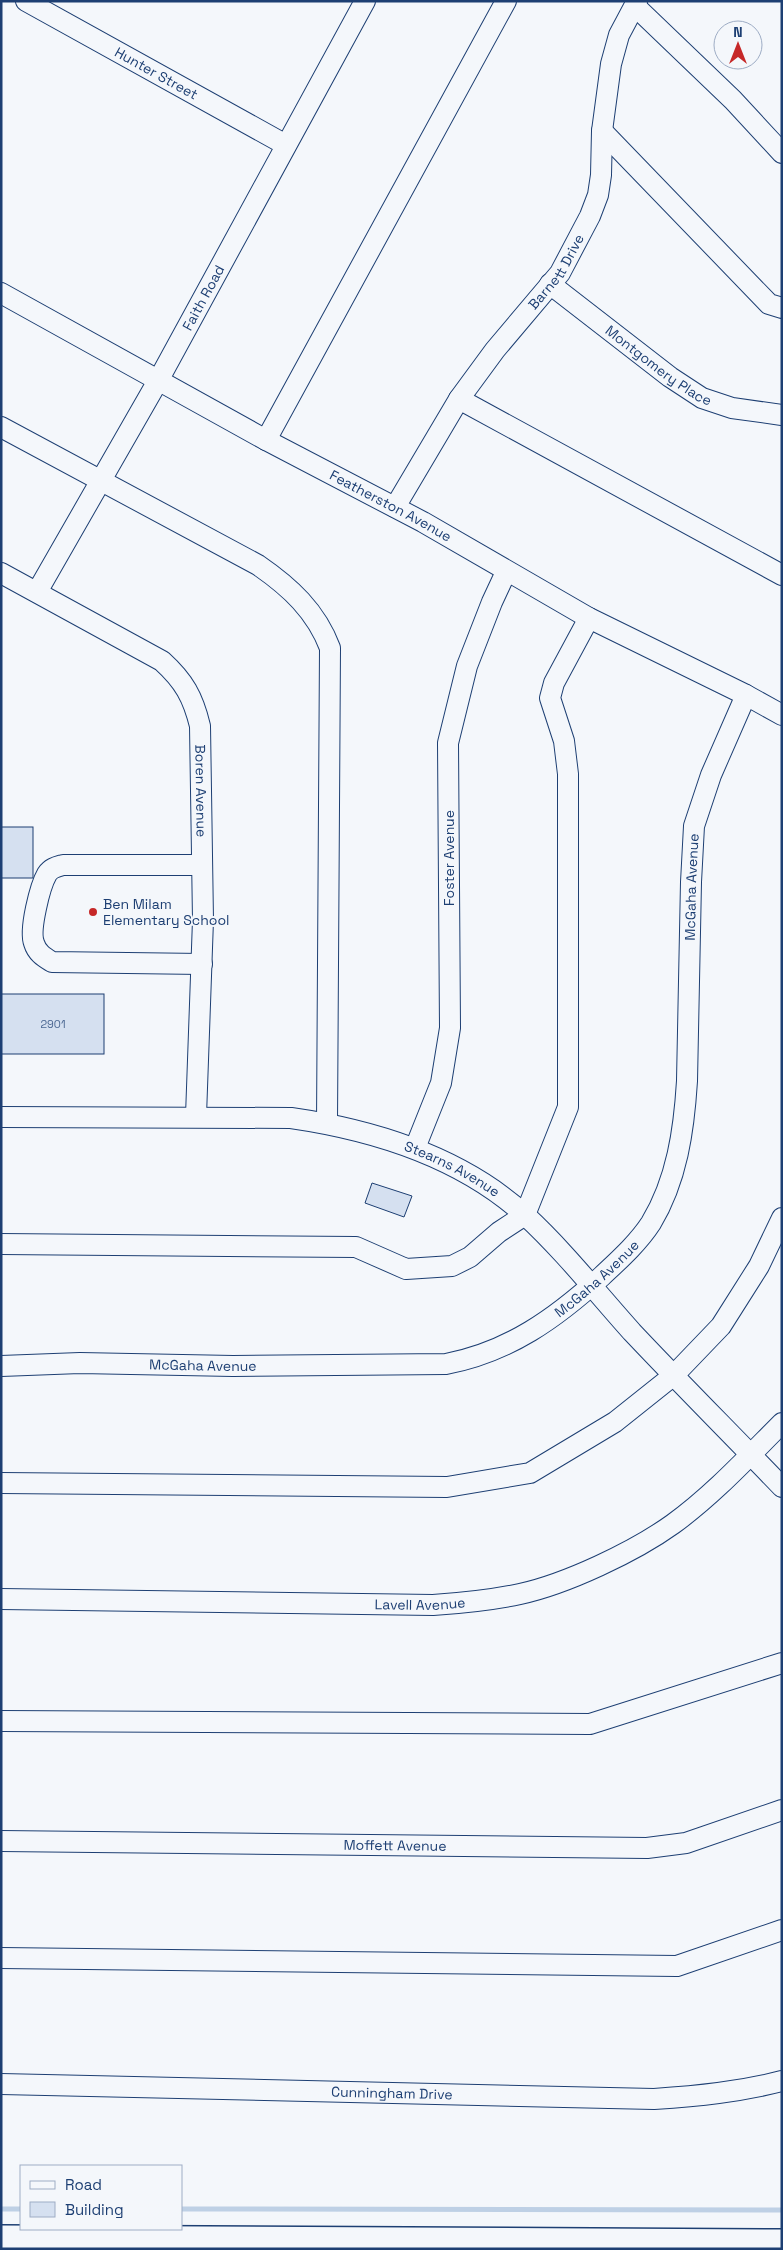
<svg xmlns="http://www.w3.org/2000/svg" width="783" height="2250" viewBox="0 0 783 2250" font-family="'Space Grotesk',sans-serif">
<rect width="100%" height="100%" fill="#f4f7fb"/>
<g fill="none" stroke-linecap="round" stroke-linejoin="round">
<g stroke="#bed0e5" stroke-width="5">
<path d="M 1,2209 L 21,2209"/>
<path d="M 181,2209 L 782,2210"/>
</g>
</g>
<g fill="#d5e0f0" stroke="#1d3f73">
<rect x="1" y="827" width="32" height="51"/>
<rect x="1" y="994" width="103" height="60"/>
<path d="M 372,1183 L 412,1196 L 404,1217 L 365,1203 Z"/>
</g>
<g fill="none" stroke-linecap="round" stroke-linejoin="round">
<g stroke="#1d3f73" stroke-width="22">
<g id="minor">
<path id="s1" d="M 26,1 L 286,145"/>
<path d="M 635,6 L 733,100 L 782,153"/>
<path d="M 602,131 L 769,304 L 782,308"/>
<path id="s2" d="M 550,284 L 670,377 L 702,398 L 732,408 L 782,415"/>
<path id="s3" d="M 1,293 L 266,440 L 423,522 L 589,618 L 746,695 L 782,715"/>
<path d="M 459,399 L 782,575"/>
<path d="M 1,427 L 258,565 C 290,587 316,611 330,648 L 327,1123"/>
<path d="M 266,440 L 506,1"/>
<path id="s4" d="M 395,507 L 459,399 L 495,350 L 560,273 L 590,216 L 598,195 L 601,175 L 602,131 L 611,64 L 619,35 L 637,1"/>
<path id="s5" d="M 1,573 L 162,661 C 184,681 193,697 200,726 L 203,920 L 196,1116"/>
<path id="s6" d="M 37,592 L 159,379 L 365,1"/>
<path d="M 202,964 L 52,962 C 44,957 37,953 34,943 C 29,930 40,886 47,874 C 51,868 56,867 63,865 L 202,865"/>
<path id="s7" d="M 1,1117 L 291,1118 C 374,1130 461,1157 525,1215 C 564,1251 597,1293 632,1332 C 681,1384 732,1435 782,1487"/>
<path d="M 415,1148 L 441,1083 L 450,1028 L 448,743 L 467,666 L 492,602 L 506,572"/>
<path d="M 1,1244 L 356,1247 L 406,1269 L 452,1266 L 470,1257 L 499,1232 L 525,1215 L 568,1107 L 568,774 L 564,741 L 550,698 L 554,683 L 589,618"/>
<path id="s8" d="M 1,1366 L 80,1363 L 233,1366 L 446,1364 C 509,1352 556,1318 602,1276 C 619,1260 638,1243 651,1223 C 677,1180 684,1130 687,1081 L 691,882 L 694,826 L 711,775 L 746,695"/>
<path d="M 1,1483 L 447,1487 L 530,1473 L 615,1422 L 674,1375 L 721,1326 L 759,1266 L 782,1218"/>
<path id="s9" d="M 1,1599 L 433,1605 C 463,1603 492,1600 520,1594 C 566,1584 634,1552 673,1524 C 713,1495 747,1458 782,1423"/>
<path d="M 1,1721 L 590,1724 L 782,1663"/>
<path id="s10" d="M 1,1841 L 647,1848 L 686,1843 L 782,1810"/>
<path d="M 1,1958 L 677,1966 L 782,1930"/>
<path id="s11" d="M 1,2084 L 654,2099 C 698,2096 739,2092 782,2081"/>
</g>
</g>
<g stroke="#1d3f73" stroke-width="28">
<path id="major" d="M 1,2238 L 782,2242"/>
</g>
<use href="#minor" stroke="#f4f7fb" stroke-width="20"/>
<use href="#major" stroke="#f4f7fb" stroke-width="25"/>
</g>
<circle fill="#c62828" stroke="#f4f7fb" stroke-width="2" cx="93" cy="912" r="5"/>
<g text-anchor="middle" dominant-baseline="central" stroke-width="4" stroke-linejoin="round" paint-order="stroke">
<g font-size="11" fill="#4b6792">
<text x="53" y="1024">2901</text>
</g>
<g font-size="14" fill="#1d3f73" stroke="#f4f7fb">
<text stroke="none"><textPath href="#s1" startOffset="149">Hunter Street</textPath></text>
<text stroke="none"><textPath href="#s4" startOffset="286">Barnett Drive</textPath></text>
<text stroke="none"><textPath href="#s6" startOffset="338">Faith Road</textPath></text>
<text stroke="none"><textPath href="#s2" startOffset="136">Montgomery Place</textPath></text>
<text stroke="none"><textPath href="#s3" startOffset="444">Featherston Avenue</textPath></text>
<text stroke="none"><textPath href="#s5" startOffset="325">Boren Avenue</textPath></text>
<text transform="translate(449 858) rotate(-90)">Foster Avenue</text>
<text stroke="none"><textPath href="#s8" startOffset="1041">McGaha Avenue</textPath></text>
<text stroke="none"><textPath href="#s7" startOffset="460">Stearns Avenue</textPath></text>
<text stroke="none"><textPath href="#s8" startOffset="621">McGaha Avenue</textPath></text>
<text stroke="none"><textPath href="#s8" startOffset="202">McGaha Avenue</textPath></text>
<text stroke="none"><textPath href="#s9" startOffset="419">Lavell Avenue</textPath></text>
<text stroke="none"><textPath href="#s10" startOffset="394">Moffett Avenue</textPath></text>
<text stroke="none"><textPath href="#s11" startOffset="391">Cunningham Drive</textPath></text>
</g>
<g font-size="14" fill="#1d3f73" stroke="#f4f7fb" text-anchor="start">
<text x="103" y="904">Ben Milam<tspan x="103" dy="16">Elementary School</tspan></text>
</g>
</g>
<rect width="783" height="2250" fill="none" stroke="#1d3f73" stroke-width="5"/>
<rect x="20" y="2165" width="162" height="65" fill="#f4f7fb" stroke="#9eadc5"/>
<rect x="30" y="2181" width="25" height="8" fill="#f4f7fb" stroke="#9eadc5"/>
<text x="65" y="2190" font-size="15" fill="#1d3f73">Road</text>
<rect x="30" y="2202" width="25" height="15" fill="#d5e0f0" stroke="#9eadc5"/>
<text x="65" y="2215" font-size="15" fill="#1d3f73">Building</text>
<g transform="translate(738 45)"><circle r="24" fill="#f4f7fb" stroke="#9eadc5"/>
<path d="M0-4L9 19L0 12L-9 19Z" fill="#c62828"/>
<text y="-8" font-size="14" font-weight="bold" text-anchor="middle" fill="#1d3f73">N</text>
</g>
</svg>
